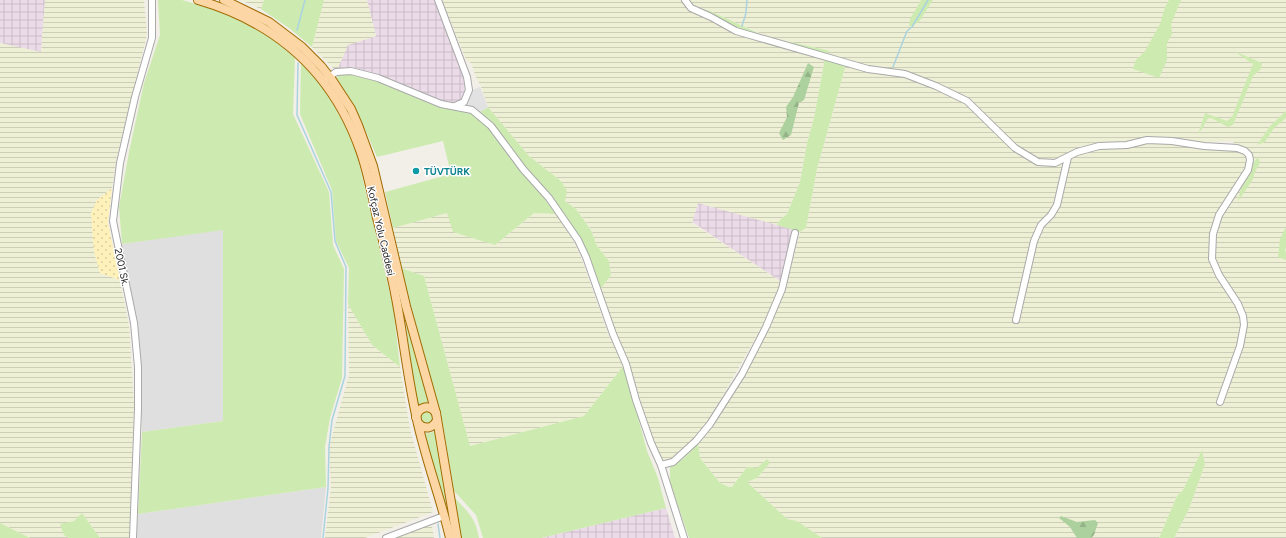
<svg xmlns="http://www.w3.org/2000/svg" width="1286" height="538" viewBox="0 0 1286 538" font-family="Figtree,sans-serif">
<defs>
<pattern id="industrial-grid" width="8" height="8" patternUnits="userSpaceOnUse"><rect width="8" height="8" fill="#ebdbe8"/><path d="M0 4h8M4 0v8" fill="none" stroke="#c9bcc7"/></pattern>
<pattern id="farmland-rules" width="6" height="5" patternUnits="userSpaceOnUse"><rect width="6" height="5" fill="#eef0d5"/><path d="M0 2.5h6" fill="none" stroke="#ccceb7"/></pattern>
<pattern id="forest-firs" width="22" height="20" patternUnits="userSpaceOnUse"><rect width="22" height="20" fill="#add19e"/><path d="M5 1l3.5 6h-7zM16 11l3.5 6h-7z" fill="#95b388"/></pattern>
<pattern id="sand-dots" width="8" height="8" patternUnits="userSpaceOnUse"><rect width="8" height="8" fill="#fff1ba"/><path d="M2 2h.1M6 6h.1" fill="none" stroke="#dacea0" stroke-width="1.8" stroke-linecap="round"/></pattern>
</defs>
<rect width="100%" height="100%" fill="#f2efe9"/>
<g fill="#e0dfdf">
<path d="M 223,229 L 223,421 L 142,432 L 140,363 L 137,327 L 122,244 Z"/>
<path d="M 326,487 L 321,538 L 136,538 L 138,514 Z"/>
</g>
<g fill="url(#industrial-grid)">
<path d="M 0,0 L 45,0 L 41,53 L 0,43 Z"/>
<path d="M 367,0 L 436,0 L 463,74 L 466,90 L 462,100 L 454,104 L 442,102 L 373,73 L 352,67 L 338,68 L 347,45 L 376,36 Z"/>
<path d="M 698,203 L 793,229 L 780,281 L 692,222 Z"/>
<path d="M 666,508 L 675,538 L 541,538 Z"/>
</g>
<g fill="url(#farmland-rules)">
<path d="M 45,0 L 144,0 L 147,35 L 116,161 L 112,188 L 97,200 L 94,252 L 100,273 L 120,280 L 129,325 L 134,405 L 132,462 L 130,538 L 100,538 L 82,513 L 64,535 L 69,538 L 30,538 L 0,523 L 0,43 L 41,52 Z"/>
<path d="M 240,0 L 264,0 L 261,9 Z"/>
<path d="M 324,0 L 367,0 L 376,36 L 348,45 L 338,68 L 333,68 L 312,47 Z"/>
<path d="M 442,0 L 683,0 L 690,9 L 825,58 L 814,118 L 807,143 L 800,182 L 787,214 L 780,220 L 777,225 L 698,203 L 692,223 L 780,281 L 779,289 L 763,325 L 709,420 L 695,438 L 674,457 L 663,462 L 653,443 L 629,362 L 615,332 L 600,290 L 611,275 L 609,261 L 597,246 L 591,229 L 576,209 L 565,201 L 561,181 L 529,156 L 488,107 L 480,84 L 477,80 L 471,63 L 466,60 Z"/>
<path d="M 687,0 L 1286,0 L 1286,538 L 1174,538 L 1189,509 L 1205,464 L 1202,451 L 1183,490 L 1177,496 L 1159,538 L 822,538 L 797,521 L 787,519 L 747,482 L 757,478 L 769,463 L 767,459 L 757,468 L 747,467 L 731,488 L 720,483 L 700,458 L 698,443 L 714,425 L 750,364 L 764,339 L 785,290 L 800,232 L 806,228 L 817,169 L 846,64 L 868,71 L 905,75 L 936,87 L 964,102 L 1014,149 L 1038,164 L 1055,165 L 1065,161 L 1054,206 L 1050,214 L 1041,224 L 1033,241 L 1027,272 L 1015,321 L 1017,322 L 1036,241 L 1043,227 L 1052,216 L 1059,205 L 1069,158 L 1077,154 L 1098,148 L 1128,146 L 1147,141 L 1173,142 L 1204,147 L 1237,149 L 1244,152 L 1248,155 L 1249,160 L 1247,170 L 1218,215 L 1212,234 L 1210,260 L 1219,277 L 1236,305 L 1242,325 L 1239,345 L 1219,403 L 1221,403 L 1236,365 L 1243,346 L 1247,326 L 1245,314 L 1239,302 L 1221,274 L 1214,259 L 1214,235 L 1220,215 L 1233,194 L 1246,178 L 1249,170 L 1251,159 L 1249,154 L 1245,150 L 1234,146 L 1233,141 L 1204,142 L 1203,144 L 1173,139 L 1146,139 L 1127,143 L 1097,145 L 1074,152 L 1055,162 L 1039,161 L 1016,147 L 968,100 L 937,83 L 905,71 L 868,67 L 826,53 L 830,51 L 791,42 L 781,42 L 736,23 L 710,11 L 692,6 Z"/>
<path d="M 447,213 L 495,245 L 534,213 L 556,214 L 574,242 L 582,260 L 609,336 L 624,365 L 584,416 L 470,446 L 424,276 L 401,268 L 393,228 Z"/>
<path d="M 348,304 L 372,345 L 400,367 L 410,429 L 433,512 L 365,538 L 325,538 L 331,487 L 329,447 L 349,375 Z"/>
<path d="M 432,526 L 434,538 L 394,538 L 422,527 Z"/>
</g>
<g fill="#cdebb0">
<path d="M 158,0 L 182,0 L 209,8 L 239,20 L 270,37 L 295,58 L 293,114 L 329,192 L 333,245 L 344,269 L 342,378 L 330,418 L 325,447 L 326,487 L 138,514 L 142,432 L 223,421 L 223,230 L 122,244 L 119,207 L 129,152 L 144,83 L 160,35 Z"/>
<path d="M 264,0 L 324,0 L 312,47 L 289,28 L 261,9 Z"/>
<path d="M 921,0 L 933,0 L 919,22 L 909,27 L 910,19 Z"/>
<path d="M 1169,0 L 1181,0 L 1171,24 L 1172,34 L 1167,43 L 1167,60 L 1159,78 L 1133,69 L 1136,60 L 1145,51 L 1160,24 L 1165,7 Z"/>
<path d="M 692,6 L 710,11 L 769,38 L 735,29 Z"/>
<path d="M 781,42 L 791,42 L 830,51 L 826,53 Z"/>
<path d="M 1234,51 L 1262,63 L 1261,69 L 1253,76 L 1233,125 L 1228,127 L 1209,117 L 1198,135 L 1205,113 L 1227,121 L 1232,117 L 1253,64 Z"/>
<path d="M 825,58 L 846,64 L 817,169 L 806,228 L 800,232 L 777,225 L 780,220 L 787,214 L 800,182 L 807,143 L 814,118 Z"/>
<path d="M 301,62 L 323,88 L 334,106 L 347,130 L 357,155 L 393,306 L 400,367 L 372,345 L 348,304 L 349,268 L 336,241 L 332,190 L 300,114 Z"/>
<path d="M 339,75 L 352,75 L 379,82 L 471,111 L 490,127 L 556,214 L 534,213 L 495,245 L 453,232 L 447,213 L 393,228 L 385,192 L 451,174 L 443,141 L 377,157 L 355,106 L 336,78 Z"/>
<path d="M 488,107 L 529,156 L 561,181 L 567,191 L 565,201 L 576,209 L 591,230 L 597,246 L 609,261 L 611,275 L 600,290 L 588,256 L 524,168 L 507,142 L 493,125 L 478,113 Z"/>
<path d="M 1286,111 L 1286,118 L 1274,128 L 1265,142 L 1257,145 L 1270,126 Z"/>
<path d="M 1258,157 L 1260,163 L 1255,172 L 1252,181 L 1238,201 L 1241,188 L 1246,180 L 1254,162 Z"/>
<path d="M 1286,227 L 1286,247 L 1285,251 L 1286,252 L 1286,260 L 1278,257 L 1280,239 Z"/>
<path d="M 401,268 L 424,276 L 470,446 L 584,416 L 624,365 L 647,451 L 658,478 L 666,508 L 541,538 L 483,538 L 476,515 L 454,491 L 443,425 Z"/>
<path d="M 404,311 L 430,403 L 417,406 Z"/>
<circle cx="427" cy="418" r="7"/>
<path d="M 437,431 L 452,530 L 424,434 Z"/>
<path d="M 698,443 L 700,458 L 720,483 L 731,488 L 747,467 L 757,468 L 767,459 L 770,463 L 757,478 L 747,482 L 787,519 L 797,521 L 822,538 L 689,538 L 670,482 L 670,467 L 683,459 Z"/>
<path d="M 1202,450 L 1205,464 L 1189,509 L 1174,538 L 1159,538 L 1177,496 L 1183,490 Z"/>
<path d="M 454,497 C 467,511 476,518 479,538 L 461,538 Z"/>
<path d="M 82,513 L 100,538 L 69,538 L 64,535 L 60,524 L 74,521 Z"/>
<path d="M 0,523 L 30,538 L 0,538 Z"/>
</g>
<g fill="url(#forest-firs)">
<path d="M 808,63 L 814,67 L 804,100 L 799,103 L 791,135 L 783,140 L 779,133 L 787,117 L 786,107 L 793,97 Z"/>
<path d="M 1061,516 L 1077,522 L 1095,520 L 1098,523 L 1094,535 L 1091,538 L 1077,538 L 1070,527 L 1059,518 Z"/>
</g>
<path fill="url(#sand-dots)" d="M 112,188 L 108,223 L 120,280 L 100,273 L 94,252 L 91,213 L 97,200 Z"/>
<path fill="#e2e2e2" d="M 480,87 L 488,107 L 478,113 L 458,106 L 470,91 Z"/>
<g fill="none" stroke-linecap="round" stroke-linejoin="round">
<g stroke="#aad3df" stroke-width="1.5">
<path d="M 742,26 L 746,13 L 747,0"/>
<path d="M 297,30 L 305,0"/>
<path d="M 298,63 L 297,115 L 331,192 L 335,241 L 346,267 L 345,376 L 332,420 L 329,447 L 328,488 L 323,538"/>
<path d="M 893,67 L 907,31 L 912,27 L 928,0"/>
<path d="M 438,524 L 440,538"/>
</g>
<g stroke="#a9a9a9" stroke-width="8">
<g id="minor">
<path d="M 438,0 L 467,77 L 469,90 L 464,102 L 455,106"/>
<path d="M 685,0 L 691,8 L 711,17 L 736,31 L 868,69 L 905,74 L 936,86 L 967,101 L 1015,148 L 1038,162 L 1055,163 L 1077,152 L 1099,146 L 1127,145 L 1147,140 L 1172,141 L 1204,146 L 1237,148 L 1245,151 L 1249,155 L 1250,160 L 1248,170 L 1219,215 L 1213,234 L 1212,259 L 1219,275 L 1238,304 L 1243,316 L 1244,325 L 1240,346 L 1220,402"/>
<path d="M 326,79 L 336,72 L 351,71 L 378,78 L 441,104 L 472,110 L 491,126 L 523,169 L 549,198 L 578,240 L 586,257 L 613,334 L 626,364 L 636,400 L 651,443 L 661,465 L 684,538"/>
<path d="M 1016,320 L 1034,241 L 1041,225 L 1051,215 L 1057,205 L 1068,157"/>
<path d="M 661,465 L 673,462 L 696,441 L 710,424 L 742,374 L 766,327 L 782,289 L 795,233"/>
<path d="M 133,538 L 138,409 L 138,367 L 134,323 L 113,221 L 120,163 L 135,97 L 152,38 L 152,0"/>
<path d="M 386,538 L 444,516"/>
</g>
</g>
<g stroke="#a06b00" stroke-width="10">
<g id="major">
<path d="M 198,0 C 277,23 332,71 360,150 C 368,172 372,195 377,218 C 384,244 391,271 396,298 C 403,335 407,373 415,410 C 423,453 440,495 450,538"/>
<path d="M 224,0 L 269,22 L 302,47 L 321,66 L 332,80 L 351,109 L 358,125 L 373,166 L 406,306 L 436,413 L 457,538"/>
<path d="M 416,417 C 419,406 430,404 436,413"/>
<path d="M 418,423 C 424,430 433,429 437,420"/>
</g>
</g>
<use href="#minor" stroke="#fff" stroke-width="6"/>
<use href="#major" stroke="#fcd6a4" stroke-width="8"/>
</g>
<circle fill="#0f9aa8" stroke="#fff" stroke-width="1.5" cx="416" cy="171" r="4"/>
<g text-anchor="middle" dominant-baseline="central" stroke-width="3" stroke-linejoin="round" paint-order="stroke">
<g font-size="10" font-weight="bold" fill="#0d838f" stroke="#fff" text-anchor="start">
<text x="424" y="171">TÜVTÜRK</text>
</g>
<g font-size="10" fill="#222" stroke="#fff">
<text transform="translate(381 231) rotate(77)">Kofçaz Yolu Caddesi</text>
<text transform="translate(122 267) rotate(78)">2001 Sk.</text>
</g>
</g>
</svg>
